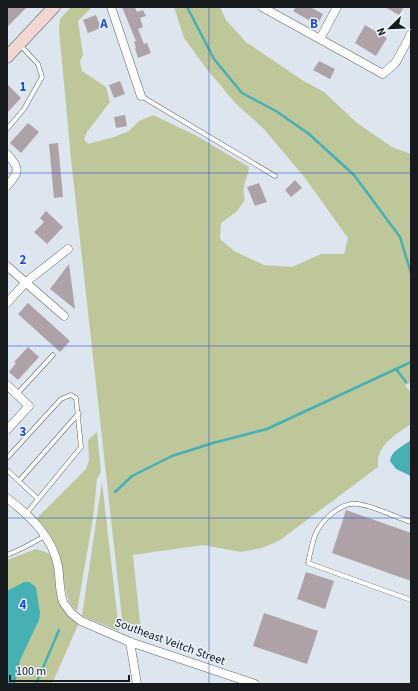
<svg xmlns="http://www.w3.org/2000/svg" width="418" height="691" viewBox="0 0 418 691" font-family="'Source Sans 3',sans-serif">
<rect width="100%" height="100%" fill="#dde5ef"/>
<g fill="#bec799">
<path d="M 71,7 L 92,7 L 78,21 L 83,55 L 80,61 L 82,71 L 106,87 L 110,102 L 87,132 L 84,139 L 88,144 L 114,137 L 129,131 L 139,121 L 153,115 L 197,136 L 249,167 C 247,183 241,183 245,200 L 237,211 L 221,223 L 220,239 L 234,251 L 264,265 L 292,267 L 321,254 L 344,254 L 348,238 L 305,178 L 264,129 L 236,104 L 206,68 L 184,38 L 174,7 L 220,7 L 226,20 L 246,42 L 302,80 L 324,92 L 357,123 L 392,147 L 411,154 L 411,383 L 405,385 L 411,393 L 411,424 C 395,435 376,445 378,467 L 280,540 L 262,548 L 241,552 L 203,545 L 133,555 L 141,632 L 123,627 L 71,159 L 59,30 L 60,19 Z"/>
<path d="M 97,432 L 101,472 L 97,479 L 93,518 L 77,611 C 63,599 65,578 61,561 C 56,544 48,531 37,518 L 86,469 L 89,460 L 88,440 Z"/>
<path d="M 102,482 L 119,631 L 82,616 Z"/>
<path d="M 36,549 L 48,553 L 52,557 L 70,616 L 78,625 L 52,684 L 7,684 L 7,560 Z"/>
</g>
<g fill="#47b0b4">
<path d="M 411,440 L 411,476 L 396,469 L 390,461 C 391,451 403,446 411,440 Z"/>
<path d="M 24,582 L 29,582 L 36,587 L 40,613 L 39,620 L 20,660 L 15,684 L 7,684 L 7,591 Z"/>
</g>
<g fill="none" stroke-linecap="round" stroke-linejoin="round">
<g stroke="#47b0b4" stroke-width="2.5">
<path d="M 187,7 L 214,59 L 242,93 L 276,111 L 309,134 L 354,175 L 400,237 L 411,273"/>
<path d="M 396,369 L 406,382"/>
<path d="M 115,492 L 132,476 L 172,456 L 213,443 L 267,429 L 411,362"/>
<path d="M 36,684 L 59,630"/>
</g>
</g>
<g fill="#aea2a8">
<path d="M 7,7 L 27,7 L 7,27 Z"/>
<path d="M 122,7 L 135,7 L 137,12 L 143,10 L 146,16 L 140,18 L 143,27 L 138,29 L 144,44 L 147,43 L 151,53 L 138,58 L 135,48 L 136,48 L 134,42 L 136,41 Z"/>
<path d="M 296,7 L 310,7 L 323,14 L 317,25 L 293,11 Z"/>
<path d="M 385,7 L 404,7 L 399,15 Z"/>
<path d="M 96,15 L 101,28 L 88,33 L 83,20 Z"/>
<path d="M 365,25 L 387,38 L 376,56 L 355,43 Z"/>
<path d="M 319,61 L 335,69 L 330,79 L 313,70 Z"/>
<path d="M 120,81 L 125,94 L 114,98 L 109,85 Z"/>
<path d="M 7,84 L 21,98 L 7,113 Z"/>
<path d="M 125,115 L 127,126 L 116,128 L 114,117 Z"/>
<path d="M 28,123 L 39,132 L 21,153 L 10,143 Z"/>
<path d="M 58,143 L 63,197 L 54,198 L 49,144 Z"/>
<path d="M 295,180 L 302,188 L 291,197 L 285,190 Z"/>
<path d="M 259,183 L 267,202 L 255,206 L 247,187 Z"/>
<path d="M 46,211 L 63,227 L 47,244 L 34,232 L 44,222 L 40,218 Z"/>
<path d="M 69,264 L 75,309 L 50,289 Z"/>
<path d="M 28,303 L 70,341 L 60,352 L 18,314 Z"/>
<path d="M 28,347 L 39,357 L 18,380 L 9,372 L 16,363 L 14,362 Z"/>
<path d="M 346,510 L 411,533 L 411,581 L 332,553 Z"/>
<path d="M 306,572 L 334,581 L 325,609 L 297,599 Z"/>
<path d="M 264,613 L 318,631 L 307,664 L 253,646 Z"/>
</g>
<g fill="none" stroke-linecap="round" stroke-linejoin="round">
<g stroke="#5e656e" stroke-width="5">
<g id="lane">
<path d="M 141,96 L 275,176"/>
<path d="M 7,129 L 24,109 L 42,77 L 38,64 L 21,46"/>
<path d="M 17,394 L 53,355"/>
<path d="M 7,458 L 61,399 L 71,395 L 76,398 L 81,447 L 26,514"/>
<path d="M 7,470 L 38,499"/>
<path d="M 19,481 L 79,413"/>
<path d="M 411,522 C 395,517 374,506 358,504 C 341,501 321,521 315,535 C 312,544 310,554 308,563 L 411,600"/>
<path d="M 7,555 L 23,548 L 45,536"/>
</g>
</g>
<g stroke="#5e656e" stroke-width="9">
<g id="street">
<path d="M 111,7 L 141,96"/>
<path d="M 262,7 L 383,74 L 396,62 L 411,34"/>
<path d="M 320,39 L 337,7"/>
<path d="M 7,154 C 20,168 20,172 7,186"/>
<path d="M 7,266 L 64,316"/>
<path d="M 7,303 L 26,282 L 68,249"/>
<path d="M 7,385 L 29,406 L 7,430"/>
<path d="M 7,498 C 30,516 52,536 58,566 C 60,578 59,590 63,602 L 71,613 L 81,621 L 130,642 L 255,684"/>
<path d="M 130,642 L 137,684"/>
</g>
</g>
<g stroke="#5e656e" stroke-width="13">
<path id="secondary" d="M 7,57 L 54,7"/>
</g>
<use href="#lane" stroke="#fff" stroke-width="4"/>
<use href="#street" stroke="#fff" stroke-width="8"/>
<use href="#secondary" stroke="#f1d7d1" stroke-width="12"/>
</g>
<path fill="none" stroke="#1d4ed8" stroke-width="1" stroke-opacity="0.55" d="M 209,7 L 209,684M 7,173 L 411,173M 7,346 L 411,346M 7,518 L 411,518"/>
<g text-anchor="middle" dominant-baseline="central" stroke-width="3" stroke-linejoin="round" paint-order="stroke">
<g font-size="12" fill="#181b1e" stroke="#eaf3fd">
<text transform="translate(170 642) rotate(20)">Southeast Veitch Street</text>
</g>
</g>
<g font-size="13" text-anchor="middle" font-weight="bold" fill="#1d4ed8" stroke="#eaf3fd" stroke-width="3" stroke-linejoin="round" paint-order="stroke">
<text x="104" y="28">A</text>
<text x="314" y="28">B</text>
<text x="23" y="91">1</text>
<text x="23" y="264">2</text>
<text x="23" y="436">3</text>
<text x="23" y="609">4</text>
</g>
<rect width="418" height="691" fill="none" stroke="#181b1e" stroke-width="16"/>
<g transform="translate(390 28) rotate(247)" stroke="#eaf3fd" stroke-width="3" paint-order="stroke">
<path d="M0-3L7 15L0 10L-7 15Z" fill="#181b1e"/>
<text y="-6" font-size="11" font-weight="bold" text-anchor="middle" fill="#181b1e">N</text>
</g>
<path d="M10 675v6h119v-6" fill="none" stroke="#181b1e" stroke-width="2"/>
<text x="16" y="675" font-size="12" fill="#181b1e" stroke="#eaf3fd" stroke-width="3" paint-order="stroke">100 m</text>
</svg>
